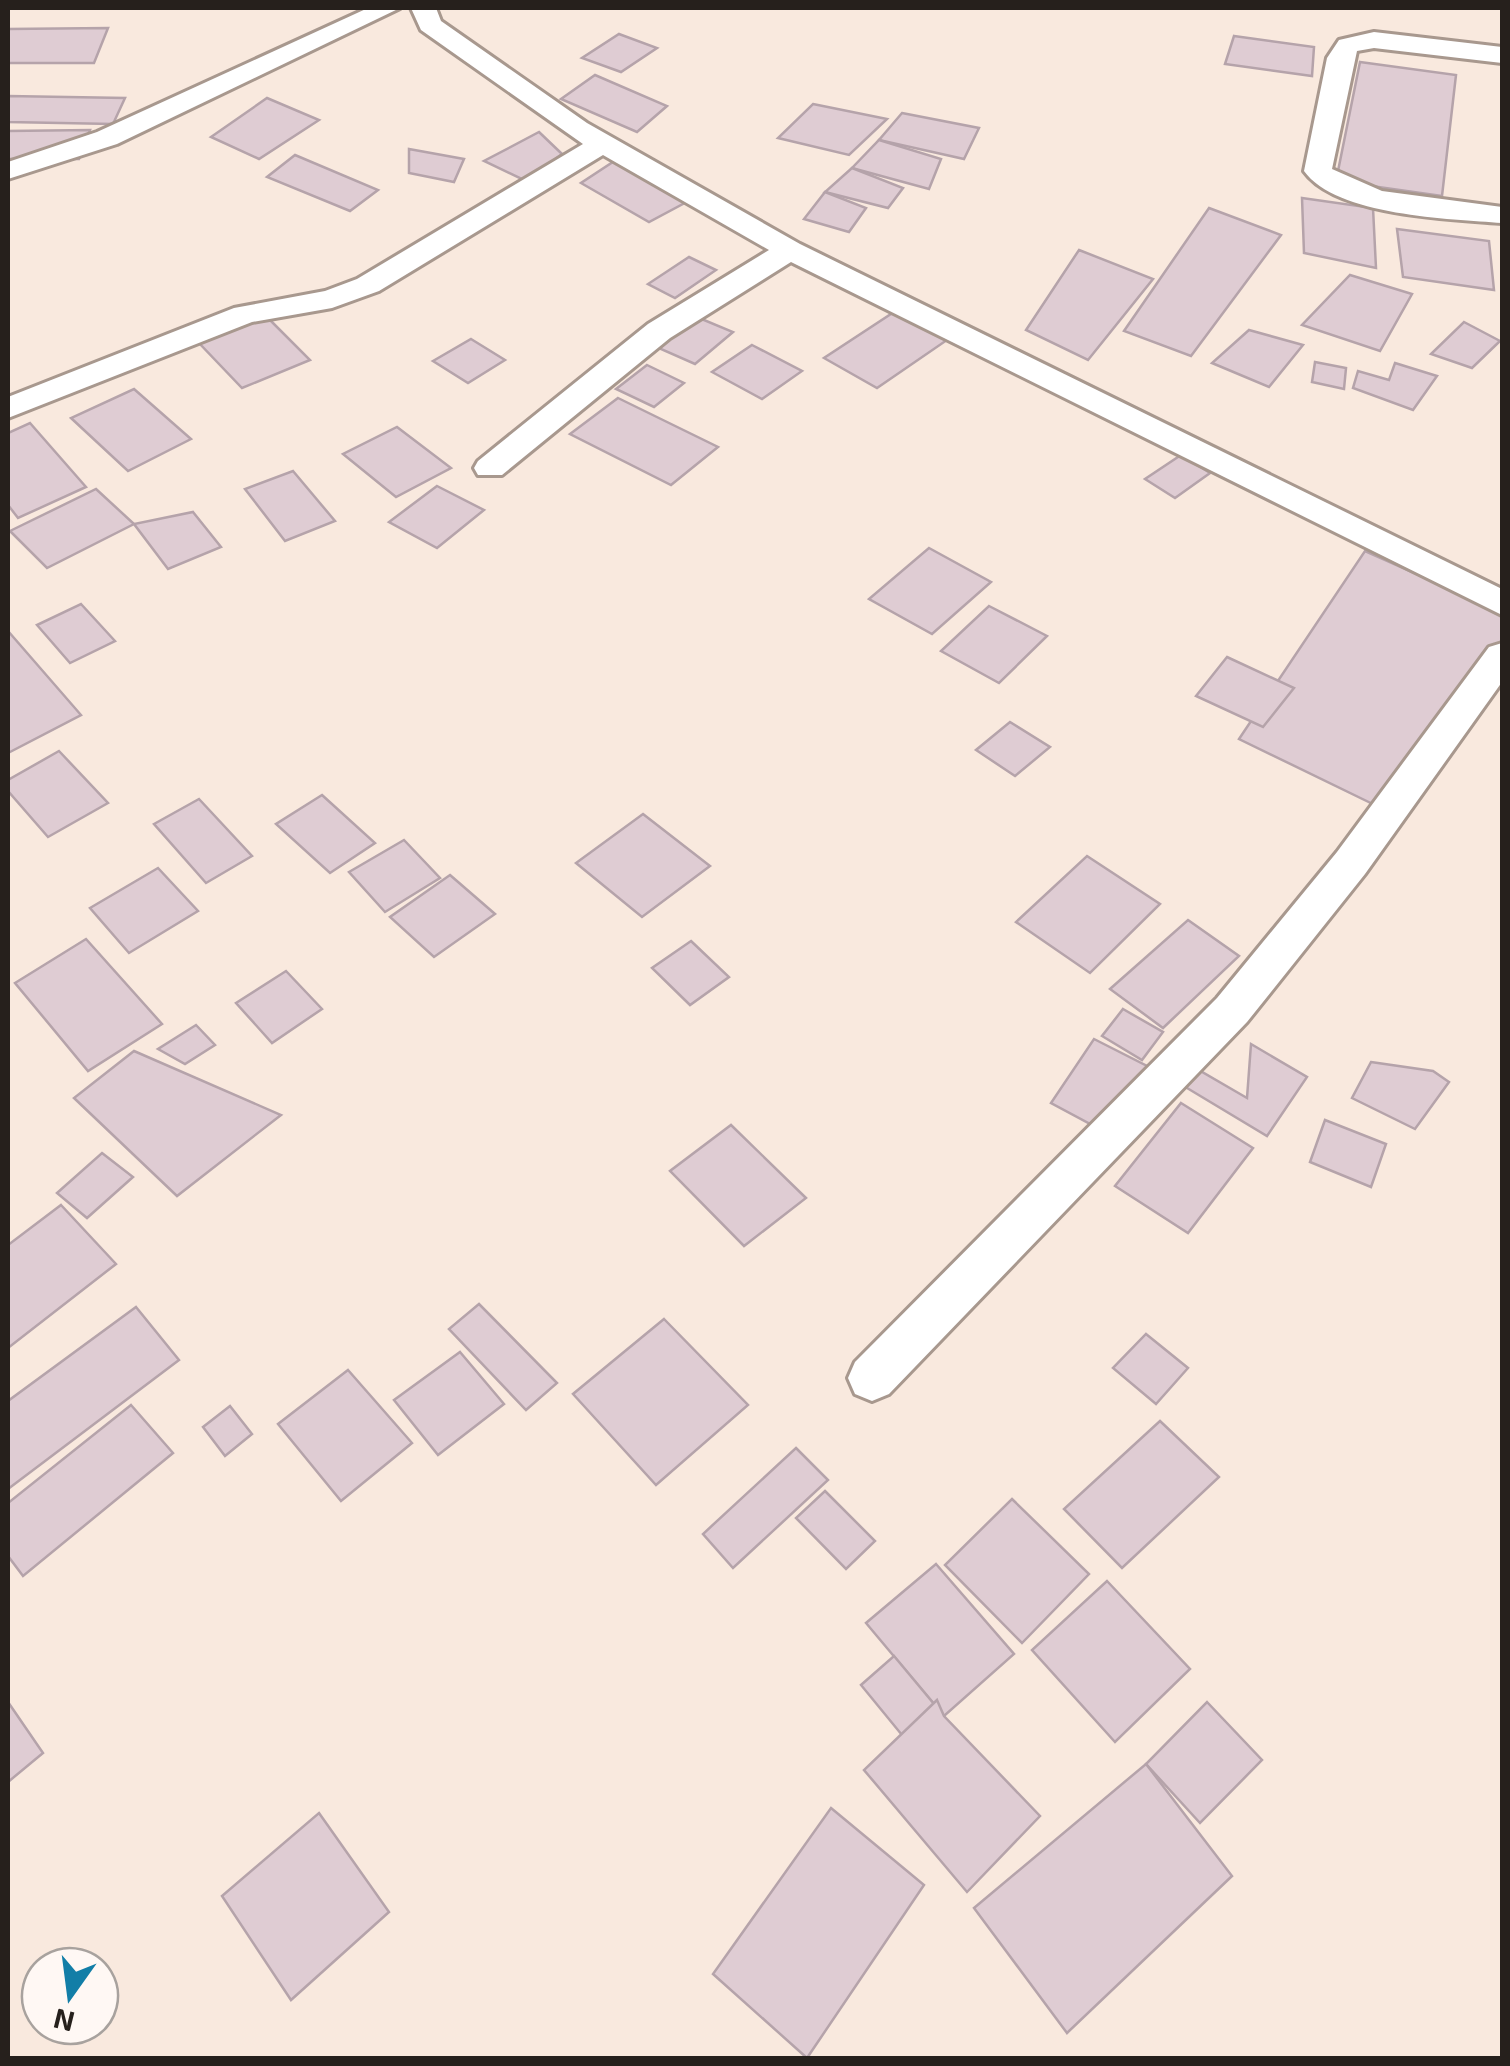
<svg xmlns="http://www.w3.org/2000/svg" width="1510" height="2066" viewBox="0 0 1510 2066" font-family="'Exo 2',sans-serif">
<rect width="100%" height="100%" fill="#f9e9de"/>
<g fill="#dfccd3" stroke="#b5a3aa" stroke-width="2.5">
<path d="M 108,28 L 94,63 L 8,63 L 8,29 Z"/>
<path d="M 619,34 L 657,48 L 621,72 L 582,58 Z"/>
<path d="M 1234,36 L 1314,47 L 1312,76 L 1225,64 Z"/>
<path d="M 1360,62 L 1456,75 L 1442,196 L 1336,181 Z"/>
<path d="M 595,75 L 667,106 L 637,132 L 561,99 Z"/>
<path d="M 8,96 L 125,98 L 113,124 L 8,122 Z"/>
<path d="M 267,98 L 319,120 L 259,159 L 211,137 Z"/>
<path d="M 813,104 L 887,119 L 849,155 L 778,138 Z"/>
<path d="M 902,113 L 979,128 L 964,159 L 879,140 Z"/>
<path d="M 90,130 L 79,159 L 8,159 L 8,131 Z"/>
<path d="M 539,132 L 562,154 L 526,181 L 484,161 Z"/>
<path d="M 879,140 L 941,159 L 929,189 L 852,168 Z"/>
<path d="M 409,149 L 464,159 L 454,182 L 409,173 Z"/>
<path d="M 295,155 L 378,190 L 350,211 L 267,177 Z"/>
<path d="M 619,158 L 694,198 L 649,222 L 581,183 Z"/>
<path d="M 852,168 L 903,188 L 888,208 L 825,192 Z"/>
<path d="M 825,192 L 866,208 L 849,232 L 804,219 Z"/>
<path d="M 1302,198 L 1373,208 L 1376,268 L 1304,253 Z"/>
<path d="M 1209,208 L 1281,235 L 1191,356 L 1124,331 Z"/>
<path d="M 1397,229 L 1489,241 L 1494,290 L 1403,277 Z"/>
<path d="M 1079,250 L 1153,279 L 1088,360 L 1026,330 Z"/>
<path d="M 689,257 L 716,270 L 675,298 L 648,284 Z"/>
<path d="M 1350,275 L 1412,294 L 1380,351 L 1302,325 Z"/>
<path d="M 894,312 L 947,340 L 877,388 L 824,358 Z"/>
<path d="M 692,315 L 733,332 L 695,364 L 654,346 Z"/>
<path d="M 266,316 L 310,360 L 242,388 L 199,343 Z"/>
<path d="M 1464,322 L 1500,341 L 1472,368 L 1431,354 Z"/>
<path d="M 1249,330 L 1303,345 L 1269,387 L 1212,363 Z"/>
<path d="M 471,339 L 505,360 L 468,383 L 433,361 Z"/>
<path d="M 752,345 L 802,371 L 762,399 L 712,372 Z"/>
<path d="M 1315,362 L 1346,368 L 1344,389 L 1312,382 Z"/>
<path d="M 1395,363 L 1437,376 L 1413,410 L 1353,388 L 1358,371 L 1389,380 Z"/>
<path d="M 647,365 L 684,383 L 654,407 L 616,389 Z"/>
<path d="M 134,389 L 191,439 L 128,471 L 71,418 Z"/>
<path d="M 618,398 L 718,447 L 671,485 L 570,434 Z"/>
<path d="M 30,423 L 86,487 L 18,518 L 8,505 L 8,433 Z"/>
<path d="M 397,427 L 451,468 L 396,497 L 343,454 Z"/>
<path d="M 1181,455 L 1210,473 L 1175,498 L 1145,479 Z"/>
<path d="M 293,471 L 335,521 L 285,541 L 245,489 Z"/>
<path d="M 437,486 L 484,510 L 437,548 L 389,522 Z"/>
<path d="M 96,489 L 134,524 L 47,568 L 10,531 Z"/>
<path d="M 193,512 L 221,547 L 168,569 L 134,524 Z"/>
<path d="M 929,548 L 991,582 L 932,634 L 869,599 Z"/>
<path d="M 1365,551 L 1502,612 L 1502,640 L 1381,808 L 1239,739 Z"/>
<path d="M 81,604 L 115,641 L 70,663 L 37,625 Z"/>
<path d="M 989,606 L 1047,636 L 999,683 L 941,651 Z"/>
<path d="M 8,631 L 81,715 L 8,753 Z"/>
<path d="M 1227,657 L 1294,688 L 1263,727 L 1196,696 Z"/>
<path d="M 1010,722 L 1050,747 L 1015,776 L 976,750 Z"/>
<path d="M 59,751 L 108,803 L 48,837 L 8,791 L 8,780 Z"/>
<path d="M 322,795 L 375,843 L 330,873 L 276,824 Z"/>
<path d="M 199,799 L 252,856 L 206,883 L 154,824 Z"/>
<path d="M 643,814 L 710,866 L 642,917 L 576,863 Z"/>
<path d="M 404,840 L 440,878 L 385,912 L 349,872 Z"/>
<path d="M 1087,856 L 1160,904 L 1090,973 L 1016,922 Z"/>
<path d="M 158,868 L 198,911 L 129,953 L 90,908 Z"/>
<path d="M 450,875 L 495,914 L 434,957 L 390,917 Z"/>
<path d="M 1188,920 L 1239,956 L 1163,1028 L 1110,989 Z"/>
<path d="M 86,939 L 162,1024 L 88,1071 L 15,983 Z"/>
<path d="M 691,941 L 729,977 L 690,1005 L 652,968 Z"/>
<path d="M 286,971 L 322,1009 L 272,1043 L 236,1003 Z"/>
<path d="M 1123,1009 L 1163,1032 L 1142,1060 L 1102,1036 Z"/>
<path d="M 196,1025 L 215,1045 L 185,1064 L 158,1049 Z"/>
<path d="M 1094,1039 L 1151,1068 L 1109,1134 L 1051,1103 Z"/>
<path d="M 1251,1044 L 1307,1077 L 1267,1136 L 1177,1082 L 1190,1065 L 1247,1098 Z"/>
<path d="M 134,1051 L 281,1115 L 177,1196 L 74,1098 Z"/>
<path d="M 1371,1062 L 1433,1071 L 1449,1082 L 1415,1129 L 1352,1098 Z"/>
<path d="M 1181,1103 L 1253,1148 L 1188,1233 L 1115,1186 Z"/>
<path d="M 1325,1120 L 1386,1144 L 1371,1187 L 1310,1162 Z"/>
<path d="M 731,1125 L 806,1198 L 744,1246 L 670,1171 Z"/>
<path d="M 102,1153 L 133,1177 L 87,1218 L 57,1193 Z"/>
<path d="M 61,1205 L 116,1264 L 8,1348 L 8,1245 Z"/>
<path d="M 479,1304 L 557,1383 L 526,1410 L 449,1329 Z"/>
<path d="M 136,1307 L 179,1360 L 8,1489 L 8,1401 Z"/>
<path d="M 664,1319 L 748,1405 L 656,1485 L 573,1394 Z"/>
<path d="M 1146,1334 L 1188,1368 L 1156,1404 L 1113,1368 Z"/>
<path d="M 460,1352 L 504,1404 L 438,1455 L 394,1400 Z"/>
<path d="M 348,1370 L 412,1443 L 341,1501 L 278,1424 Z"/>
<path d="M 131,1405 L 173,1453 L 23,1576 L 8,1556 L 8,1503 Z"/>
<path d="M 230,1406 L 252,1434 L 225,1456 L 203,1427 Z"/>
<path d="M 1160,1421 L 1219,1477 L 1122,1568 L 1064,1509 Z"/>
<path d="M 796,1448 L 828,1480 L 733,1568 L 703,1534 Z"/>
<path d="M 825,1491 L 875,1541 L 846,1569 L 796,1518 Z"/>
<path d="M 1012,1499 L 1089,1574 L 1022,1643 L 945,1565 Z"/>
<path d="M 936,1564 L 1014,1654 L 944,1716 L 866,1623 Z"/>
<path d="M 1107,1581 L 1190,1669 L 1115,1742 L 1032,1650 Z"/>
<path d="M 894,1656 L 944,1716 L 911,1746 L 861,1685 Z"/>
<path d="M 937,1700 L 944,1716 L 1040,1816 L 967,1892 L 864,1770 Z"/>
<path d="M 8,1702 L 43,1753 L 8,1782 Z"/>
<path d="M 1207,1702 L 1262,1760 L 1200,1823 L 1146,1764 Z"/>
<path d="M 1146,1764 L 1232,1876 L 1067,2033 L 974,1908 Z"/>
<path d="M 831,1808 L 924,1885 L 807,2058 L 713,1974 Z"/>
<path d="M 319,1813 L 389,1912 L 291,2000 L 222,1896 Z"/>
</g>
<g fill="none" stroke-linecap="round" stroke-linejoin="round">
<g stroke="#a8988e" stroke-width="6">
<g id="minor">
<path d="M 368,8 L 400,8 L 117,144 L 8,179 L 8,162 L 97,132 Z"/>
<path d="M 411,8 L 436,8 L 441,21 L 587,123 L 800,244 L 1502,589 L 1502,615 L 791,262 L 670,338 L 502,475 L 478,475 L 474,468 L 478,461 L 648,324 L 769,250 L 603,155 L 379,291 L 332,308 L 252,322 L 8,418 L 8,397 L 234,308 L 325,291 L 357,279 L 583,144 L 421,30 Z"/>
<path d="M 1374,32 L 1502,47 L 1502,63 L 1374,48 L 1357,51 L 1332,169 L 1382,191 L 1502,207 L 1502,223 C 1451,219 1336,216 1304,171 L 1327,58 L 1339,40 Z"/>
<path d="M 1502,643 L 1502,682 L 1365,874 L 1247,1022 L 889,1394 L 872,1401 L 855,1394 L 848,1378 L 855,1362 L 1217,998 L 1337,852 L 1489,647 Z"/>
</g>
</g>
<use href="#minor" fill="#fff" fill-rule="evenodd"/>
</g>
<rect width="1510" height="2066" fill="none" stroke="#26201c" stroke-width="20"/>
<g transform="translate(70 1996) rotate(194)"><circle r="48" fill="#fff8f4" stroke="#a8a29e" stroke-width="2.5"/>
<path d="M0-8L18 38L0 25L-18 38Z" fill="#127ea7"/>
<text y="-15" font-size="28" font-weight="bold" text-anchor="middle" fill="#26201c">N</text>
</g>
</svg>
